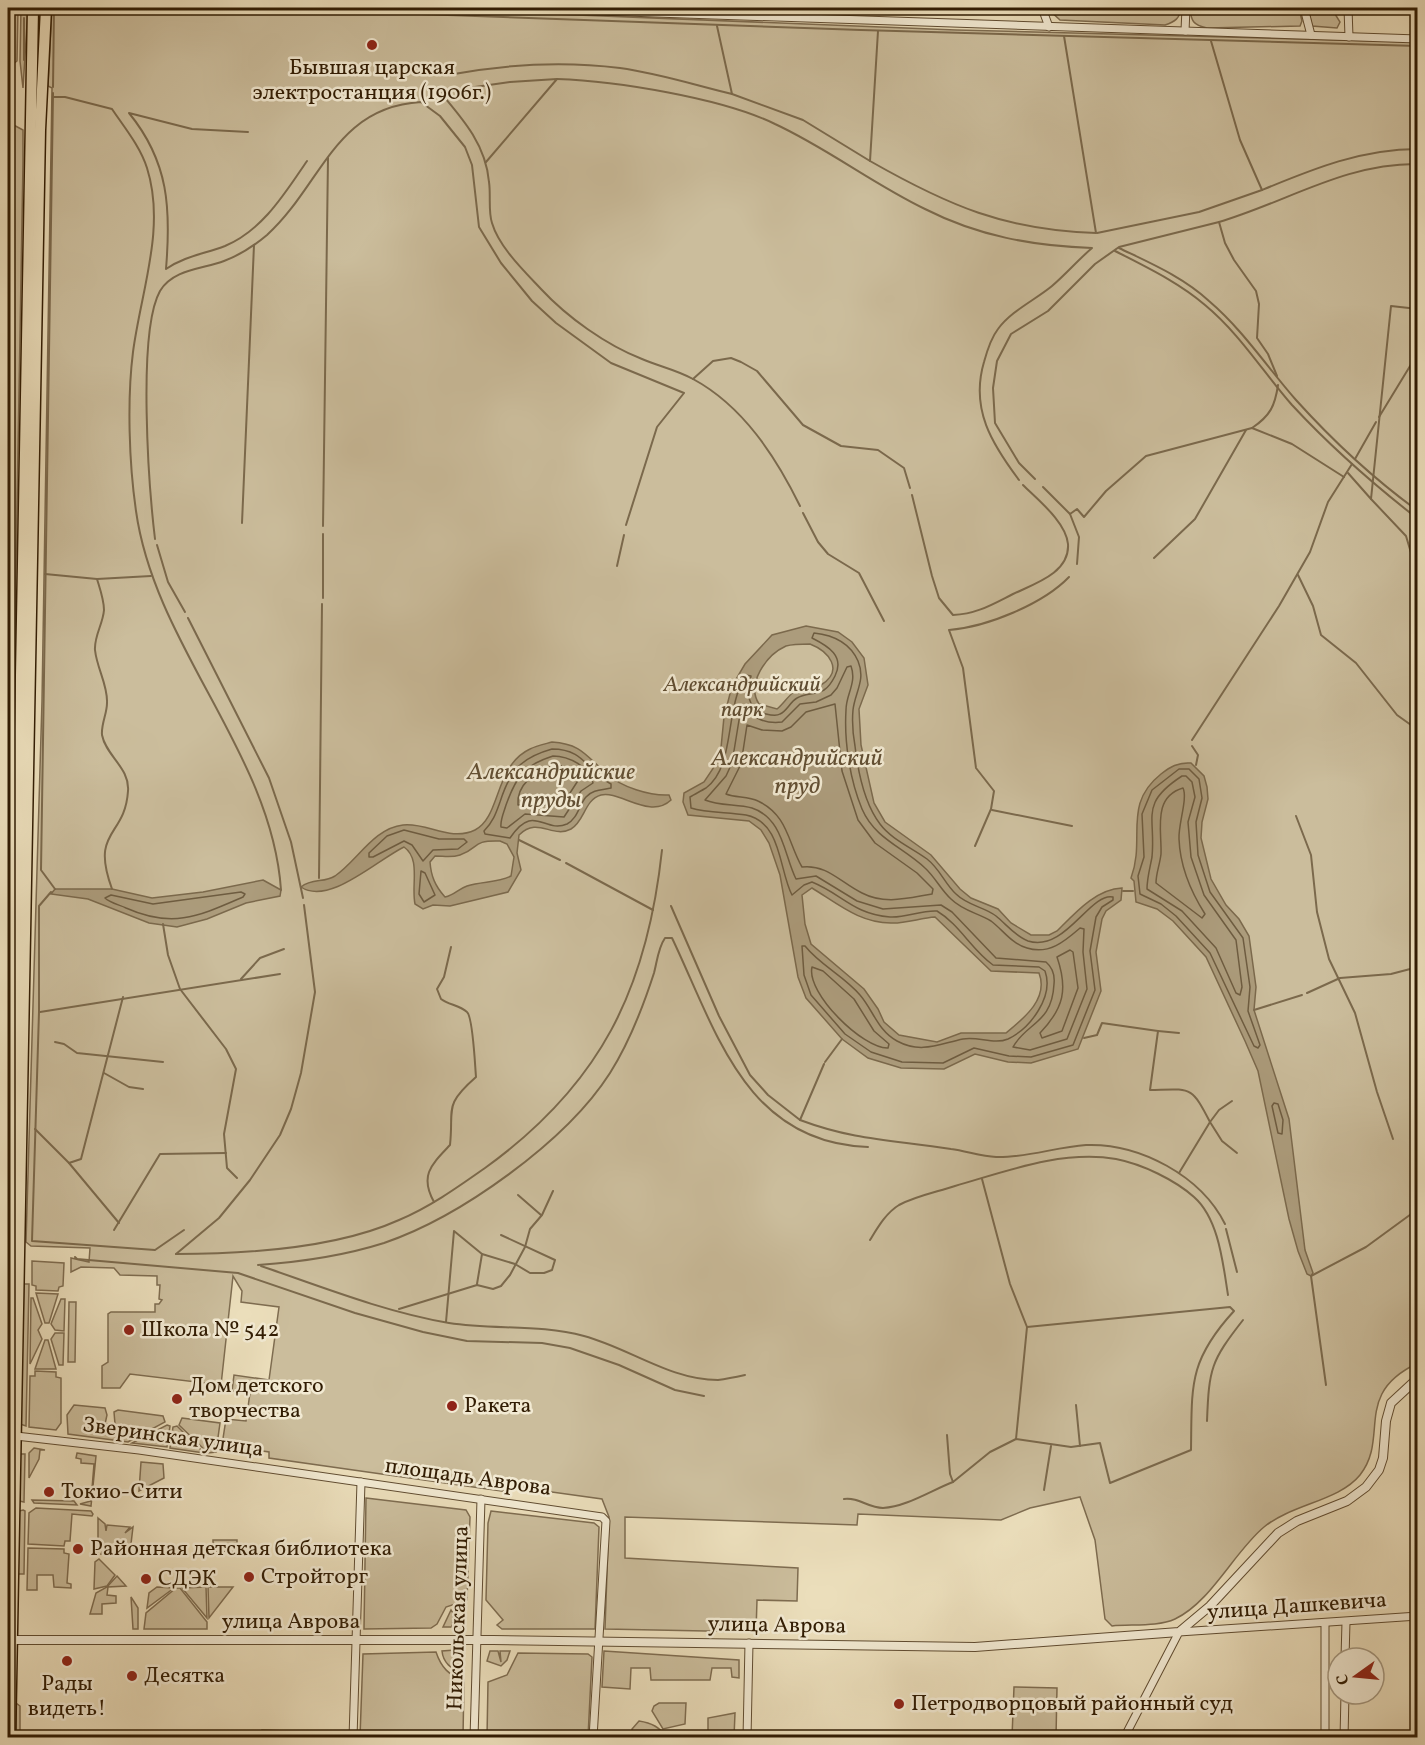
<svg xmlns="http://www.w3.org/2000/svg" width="1425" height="1745" viewBox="0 0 1425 1745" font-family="Vollkorn,serif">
<rect width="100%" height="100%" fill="#ebdebb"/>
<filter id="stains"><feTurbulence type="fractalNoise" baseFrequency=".00333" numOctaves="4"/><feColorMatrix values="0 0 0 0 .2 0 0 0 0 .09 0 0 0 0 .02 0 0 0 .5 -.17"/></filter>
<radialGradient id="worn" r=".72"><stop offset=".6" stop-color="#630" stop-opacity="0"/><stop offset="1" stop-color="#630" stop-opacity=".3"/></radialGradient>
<g fill="#cbbd9c" stroke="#7e6c50" stroke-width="1.5">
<path d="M 8,8 L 18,8 L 17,61 L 8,68 Z"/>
<path d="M 21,8 L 28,8 L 23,88 L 20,61 Z"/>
<path d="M 52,8 L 225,8 L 230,12 L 236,12 L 238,8 L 402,8 L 956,30 L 1417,42 L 1418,1363 C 1352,1394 1390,1437 1360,1475 C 1339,1501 1292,1504 1264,1527 C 1234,1552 1211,1602 1175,1619 C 1158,1627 1131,1624 1112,1626 L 1105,1619 L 1095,1540 L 1080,1497 L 1030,1508 L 1001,1520 L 858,1514 L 857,1525 L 625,1517 L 625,1558 L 798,1568 L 797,1601 L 757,1600 L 756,1632 L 605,1629 L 609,1517 L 602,1499 L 509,1486 L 508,1492 L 269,1458 L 269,1452 L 222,1445 L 226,1419 L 246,1421 L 250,1393 L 232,1391 L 234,1375 L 269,1380 L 279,1307 L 241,1302 L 242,1291 L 233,1276 L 221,1385 L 130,1374 L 120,1388 L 102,1388 L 102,1366 L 108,1362 L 108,1314 L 111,1312 L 155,1312 L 155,1304 L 159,1304 L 162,1300 L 159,1299 L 160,1285 L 157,1285 L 157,1276 L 120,1275 L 114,1268 L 81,1267 L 71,1272 L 71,1258 L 89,1262 L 90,1248 L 31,1246 L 26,1242 L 42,701 L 52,88 L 48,86 Z"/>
<path d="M 1047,8 L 1181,8 C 1180,18 1175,22 1165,25 L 1060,20 Z"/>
<path d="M 1190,8 L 1299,8 L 1302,21 L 1300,26 L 1207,28 C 1193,25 1191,21 1190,8 Z"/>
<path d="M 1308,8 L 1345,8 L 1335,14 L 1340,22 L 1337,28 L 1312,26 Z"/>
<path d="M 8,122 L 23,130 L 23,162 L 8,1025 Z"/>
<path d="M 32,1261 L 64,1263 L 63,1286 L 59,1287 L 58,1291 L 36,1290 L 36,1286 L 32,1285 Z"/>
<path d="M 24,1284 L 29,1284 L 26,1426 L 20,1424 Z"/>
<path d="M 36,1293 L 58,1294 L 49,1323 L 45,1323 Z"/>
<path d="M 31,1298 L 33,1298 L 42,1324 L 38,1330 L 42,1339 L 30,1364 Z"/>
<path d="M 61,1299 L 65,1299 L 64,1331 L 55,1330 L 51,1324 Z"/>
<path d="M 69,1302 L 76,1302 L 75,1362 L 68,1362 Z"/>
<path d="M 55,1333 L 64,1333 L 63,1365 L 59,1365 L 51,1339 Z"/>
<path d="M 45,1340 L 48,1340 L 56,1369 L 35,1369 Z"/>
<path d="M 35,1371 L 56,1372 L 56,1377 L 61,1378 L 61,1423 L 56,1430 L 29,1427 L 30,1376 L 35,1376 Z"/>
<path d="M 74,1405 L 105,1408 L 107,1415 L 105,1424 L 115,1424 L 114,1412 L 118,1410 L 163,1416 L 165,1422 L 128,1442 L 68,1434 L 67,1415 Z"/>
<path d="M 182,1418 L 220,1423 L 216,1452 L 208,1453 L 179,1425 Z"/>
<path d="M 167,1425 L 170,1426 L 167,1447 L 132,1443 Z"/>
<path d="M 177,1426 L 204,1453 L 170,1448 L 173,1427 Z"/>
<path d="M 34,1448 L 45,1450 L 40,1450 L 39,1459 L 29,1478 L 29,1453 Z"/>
<path d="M 77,1453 L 96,1456 L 91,1506 L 80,1504 L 91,1501 L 94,1464 L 81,1463 L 81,1459 L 76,1458 Z"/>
<path d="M 20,1454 L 25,1454 L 24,1502 L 19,1501 Z"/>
<path d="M 141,1462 L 163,1464 L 164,1478 L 139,1491 Z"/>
<path d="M 366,1498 L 466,1510 L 470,1517 L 467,1600 L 446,1607 L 437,1624 L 431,1628 L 364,1629 Z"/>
<path d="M 32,1500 L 74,1501 L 77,1505 L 34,1503 Z"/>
<path d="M 36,1508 L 91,1511 L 93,1514 L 92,1516 L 72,1514 L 70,1541 L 65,1541 L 64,1546 L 28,1544 L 29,1513 Z"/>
<path d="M 23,1510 L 25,1511 L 24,1574 L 18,1574 L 19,1511 Z"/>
<path d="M 491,1511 L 594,1523 L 599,1527 L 595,1629 L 502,1629 L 497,1625 L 503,1620 L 486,1600 L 488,1523 Z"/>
<path d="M 98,1518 L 105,1524 L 106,1531 L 107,1525 L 130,1527 L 125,1533 L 133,1527 L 130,1552 L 127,1554 L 125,1547 L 125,1554 L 101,1554 L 105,1546 L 98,1552 Z"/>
<path d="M 213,1540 L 237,1540 L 237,1552 L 213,1551 Z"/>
<path d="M 28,1548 L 64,1549 L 64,1553 L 69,1554 L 67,1583 L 71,1584 L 71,1588 L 54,1587 L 53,1575 L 37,1575 L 37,1590 L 27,1590 Z"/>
<path d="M 99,1559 L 115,1575 L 107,1586 L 94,1589 L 95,1562 Z"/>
<path d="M 117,1576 L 126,1586 L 108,1587 L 107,1595 L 116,1596 L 116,1603 L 102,1604 L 102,1614 L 90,1614 L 96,1593 L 107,1587 Z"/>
<path d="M 157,1587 L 174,1588 L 147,1608 L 149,1593 Z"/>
<path d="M 206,1587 L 207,1618 L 182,1588 Z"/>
<path d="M 208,1587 L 233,1587 L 209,1618 Z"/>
<path d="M 176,1588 L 180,1588 L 207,1622 L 207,1629 L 144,1629 L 146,1613 Z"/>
<path d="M 131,1597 L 138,1608 L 138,1629 L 133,1629 Z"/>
<path d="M 466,1605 L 465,1614 L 463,1613 L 466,1616 L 463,1618 L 465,1618 L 463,1627 L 456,1628 L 456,1625 L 454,1627 L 453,1616 L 452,1627 L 443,1627 L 451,1610 L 453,1613 L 456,1606 Z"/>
<path d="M 455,1650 L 463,1654 L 463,1672 C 451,1670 443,1662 442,1651 Z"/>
<path d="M 490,1651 L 498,1651 L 501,1662 L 500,1651 L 510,1651 L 507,1660 L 501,1666 L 487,1661 Z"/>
<path d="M 604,1651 L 739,1660 L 739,1678 L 732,1677 L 731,1668 L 712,1668 L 710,1680 L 651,1680 L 650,1668 L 631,1668 L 630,1689 L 602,1687 Z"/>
<path d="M 436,1652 C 441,1667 449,1676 464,1680 L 463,1737 L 360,1737 L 363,1654 Z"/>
<path d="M 518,1653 L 588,1654 L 592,1657 L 588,1737 L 487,1737 L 488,1682 L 507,1675 Z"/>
<path d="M 1014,1687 L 1057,1688 L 1056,1737 L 1012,1737 Z"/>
<path d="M 16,1703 L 20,1706 L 20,1737 L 16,1737 Z"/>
<path d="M 659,1703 L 686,1703 L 685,1724 L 663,1729 L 652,1711 L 654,1706 Z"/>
<path d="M 735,1713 L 734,1737 L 718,1736 L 716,1732 L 708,1733 L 708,1718 Z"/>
<path d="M 639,1721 C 652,1723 659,1727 667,1737 L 632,1737 L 632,1729 Z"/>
<path d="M 262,1730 L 287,1731 L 287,1737 L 262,1737 Z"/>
</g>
<g fill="#ac9c7c" stroke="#7b694c" stroke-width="1.5" fill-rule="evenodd">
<path d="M 806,626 L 838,632 L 852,642 L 864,658 L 868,685 L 859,709 L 861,745 L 874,803 L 885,822 L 931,855 L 960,889 L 971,898 L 998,909 L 1011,923 L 1031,935 L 1049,935 L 1057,931 C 1075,913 1096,889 1122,888 L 1121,900 L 1106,911 L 1102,919 L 1096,952 L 1101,991 L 1078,1049 L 1031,1063 L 1008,1062 L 975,1054 L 944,1069 L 901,1068 L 868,1058 L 842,1039 L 806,998 L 798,977 L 780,875 L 769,843 L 761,830 L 749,821 L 688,815 L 683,802 L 684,793 L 704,782 L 720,758 L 724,717 L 732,686 L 745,664 L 772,635 ZM 810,644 C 828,651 845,670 821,685 C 812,690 803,688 794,692 C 788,696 783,704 777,709 L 759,704 C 746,684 766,655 786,646 C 793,644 803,644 810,644 ZM 812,888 C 838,904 861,924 893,923 C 907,923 921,918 935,917 L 991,971 L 1039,973 C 1049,999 1023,1019 1006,1033 L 961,1033 L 937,1042 L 899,1035 L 884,1022 L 878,1009 L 864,989 L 811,944 L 805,924 L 802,895 Z"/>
<path d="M 552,742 C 582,744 586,756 607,774 C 621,787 650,796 669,795 L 671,800 C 650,820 619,790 601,795 C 584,800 585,821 571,829 C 552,839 538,816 519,835 L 517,853 L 521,870 L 508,892 L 450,906 L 433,905 L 423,909 L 415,904 C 411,885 421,859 404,847 C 377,860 329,906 301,887 C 312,878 324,883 335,876 C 357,861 374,828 403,825 C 427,822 450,842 475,830 C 501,817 494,766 530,749 C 536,746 545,744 552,742 ZM 500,841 L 507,844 L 514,857 L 511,876 C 497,883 482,881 467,886 C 458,889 455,895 445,897 C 435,886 431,876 430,862 L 435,856 C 444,856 451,858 460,855 C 480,848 471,840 500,841 Z"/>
<path d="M 1191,763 L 1204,776 L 1207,787 L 1208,799 L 1202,822 L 1201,838 L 1211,879 L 1226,905 L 1239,919 L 1249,936 L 1256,987 L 1254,1010 L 1289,1119 L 1305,1250 L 1313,1273 L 1311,1276 L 1307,1274 L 1298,1251 L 1289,1219 L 1258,1071 L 1245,1041 L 1206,957 L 1173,921 L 1157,909 L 1136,902 L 1134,881 L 1131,878 C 1146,838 1122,805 1161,774 C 1170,767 1178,762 1191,763 Z"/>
<path d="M 263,880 L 281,890 L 280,896 L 246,903 L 207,919 L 177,927 L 149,923 L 88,899 L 51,894 L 55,889 L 112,889 L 152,898 L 203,892 Z"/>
</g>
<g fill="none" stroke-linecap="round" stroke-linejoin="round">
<g stroke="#6e5c40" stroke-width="1.5">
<path d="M 814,633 C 833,635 850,643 858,661 C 866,680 855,692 853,710 C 852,721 853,735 855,746 C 858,772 864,803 880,824 C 891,839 912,848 927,859 C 940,869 945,884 956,894 C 968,906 985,907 996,916 C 1006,924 1015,936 1028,941 C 1065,953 1090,892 1113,897 L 1113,900 L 1102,907 L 1096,917 L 1090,951 L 1095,990 L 1073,1045 L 1031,1057 L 1009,1056 L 974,1048 L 943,1063 L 902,1062 L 871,1052 L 845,1034 L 811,995 L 804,975 L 802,946 L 805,946 C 820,965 844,976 860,995 C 873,1010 878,1031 897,1041 C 921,1054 939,1044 963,1039 C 978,1036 994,1045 1008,1039 C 1031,1028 1054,996 1045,971 L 1039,967 L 993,965 C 972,950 959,924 937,911 C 921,910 906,918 890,917 C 853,914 842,894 812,882 L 804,885 L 792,895 C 779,871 782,822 746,815 C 729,812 707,813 691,808 L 690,797 C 695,794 701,791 706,788 C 736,766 724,708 746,675 L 751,676 C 747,693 746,709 766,714 C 770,715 777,716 780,714 C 787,711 790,702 797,698 C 805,693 815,695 824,690 C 829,687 832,682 835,676 C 845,656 828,646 812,638 Z"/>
<path d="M 851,666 C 857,683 846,694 846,710 C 844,742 850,780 862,809 C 875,839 903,847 925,868 C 935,877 941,890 951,899 C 963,911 978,913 991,921 C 1003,930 1012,944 1027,948 C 1049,955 1065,941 1080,928 L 1084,929 L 1083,952 L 1087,989 L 1067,1039 L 1030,1050 L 1013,1047 C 1027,1022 1052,1024 1054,984 C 1055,975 1053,968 1046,962 L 996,958 L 952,912 L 941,905 L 883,909 L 857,901 L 816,876 L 796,879 C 784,855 783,818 752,808 C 737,804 719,806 705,800 L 726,776 L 732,763 L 741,708 L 744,707 C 753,719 767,724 782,722 L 800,704 L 816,702 L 831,695 L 837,688 L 847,667 Z"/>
<path d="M 835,704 L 842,771 L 858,820 L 875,843 L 917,873 L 933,889 L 932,894 C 908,898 885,905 862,893 C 841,883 827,864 802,867 C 788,843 788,815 758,801 C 748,796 736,798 726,794 L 741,764 L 747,725 L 762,730 L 782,731 L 791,727 L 806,712 Z"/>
<path d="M 552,749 C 585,749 586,771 611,784 L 611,788 C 603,790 593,789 586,797 C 579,805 578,818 567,824 C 544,834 534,802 510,838 L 485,834 L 484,831 C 493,822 496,813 500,802 C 510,771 520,758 552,749 Z"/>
<path d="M 553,756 C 569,756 590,767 593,783 L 581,791 L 564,817 L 525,814 L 507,828 L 501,827 C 500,820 504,812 506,805 C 516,777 524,765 553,756 Z"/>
<path d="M 554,765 L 563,766 L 579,779 L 561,807 L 535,804 L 518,805 C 516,785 536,770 554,765 Z"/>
<path d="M 1179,769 L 1189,769 L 1199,779 L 1202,798 L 1196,822 L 1198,855 L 1210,892 L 1243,938 L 1250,987 L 1248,1011 L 1260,1045 L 1258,1048 L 1254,1046 L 1210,953 L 1176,916 L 1161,904 L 1140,894 L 1138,876 L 1144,857 L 1142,814 L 1152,790 Z"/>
<path d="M 1182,776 L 1186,776 L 1192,782 L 1195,797 L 1188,822 L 1191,857 L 1204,895 L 1236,940 L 1242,987 L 1240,995 L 1236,993 L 1216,948 L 1182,911 L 1147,889 C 1147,878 1150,868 1152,857 C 1156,816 1139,804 1182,776 Z"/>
<path d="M 1183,788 C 1188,798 1178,825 1179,839 C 1180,865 1191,892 1205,914 L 1202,918 L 1156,883 C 1156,873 1160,864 1161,854 C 1162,831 1152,797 1183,788 Z"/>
<path d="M 404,830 L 439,839 L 464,839 L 467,842 L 458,849 L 433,850 L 423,861 L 412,845 L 404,841 L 373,857 L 369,857 L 369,853 L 387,836 Z"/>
<path d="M 421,871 L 425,873 L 435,895 L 424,902 L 419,894 Z"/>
<path d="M 241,892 L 245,894 L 243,897 C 199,916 173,929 126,908 C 120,905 110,903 105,898 L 111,895 L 153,904 Z"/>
<path d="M 1070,950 L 1073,952 L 1078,988 L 1062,1031 L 1042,1038 L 1040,1033 C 1064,1008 1068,989 1057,957 Z"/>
<path d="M 812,967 L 823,971 L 854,999 L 874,1031 L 889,1044 L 888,1048 C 863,1049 806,993 812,967 Z"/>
<path d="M 1274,1103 L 1278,1104 L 1283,1120 L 1282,1134 L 1278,1133 L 1272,1106 Z"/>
</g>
<g stroke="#7b694c" stroke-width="2">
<path d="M 251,8 L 861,30 L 1418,46"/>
<path d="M 1211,41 L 1240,140 L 1262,190 C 1313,169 1361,149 1418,149"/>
<path d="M 24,60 L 24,18"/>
<path d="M 454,74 C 509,64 564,61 620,68 C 657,73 695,85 732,94 L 717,26"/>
<path d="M 557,79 C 616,81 722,98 775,124 C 827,148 873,184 925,209 C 978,236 1033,246 1092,248 C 1078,260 1066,274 1052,286 C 1035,300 1011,311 998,329 C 991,338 987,351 984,362 C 970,409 992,444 1019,480"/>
<path d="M 53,87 L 54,8"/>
<path d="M 440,92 C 463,119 486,145 489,182 C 491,195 488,211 492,223 C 499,247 524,271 541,289 C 567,317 606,345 642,359 C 658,366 677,370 693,379 C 743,406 776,457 800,506"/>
<path d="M 440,92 L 510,82 L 557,79 L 486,162"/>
<path d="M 53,93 L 41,870 L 55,889"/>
<path d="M 732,94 L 803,120 L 870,161 L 878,31"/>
<path d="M 53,97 L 65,97 L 112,109 C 124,127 140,146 147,168 C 166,228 141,291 133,352 C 127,399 129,463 136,511 C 155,647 272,754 281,890"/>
<path d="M 248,132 L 192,129 L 129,113 C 169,162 171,209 166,269 C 185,256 204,254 225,246 C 263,230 285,193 307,161"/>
<path d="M 870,161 C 949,206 1005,230 1096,233 L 1064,36"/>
<path d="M 1219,222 C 1287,202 1345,163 1418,164"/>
<path d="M 1097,233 L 1199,212 L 1262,190"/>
<path d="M 1119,248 C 1150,263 1183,277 1209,301 C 1243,330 1267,367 1296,400 C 1333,441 1374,479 1418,511"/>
<path d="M 1115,251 C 1146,267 1178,282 1205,305 C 1240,334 1263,372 1292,405 C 1330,446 1373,484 1418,519"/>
<path d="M 693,379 L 713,361 L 731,358 L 741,362 L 757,371 L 803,425 L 841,446 L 878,450 L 904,468 L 910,488"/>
<path d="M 1379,417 L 1418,353"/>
<path d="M 1252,428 L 1292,444 L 1344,477"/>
<path d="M 1355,459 L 1376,422"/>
<path d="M 1348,473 L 1371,499 L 1391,306 L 1418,309"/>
<path d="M 1035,479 L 1019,463 L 995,423 L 993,388 L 997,361 L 1011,334 L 1048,311 L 1095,264 L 1119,247 L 1219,222 L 1225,243 L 1234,260 L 1256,291 L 1259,304 L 1257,338 L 1268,354 L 1277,376"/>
<path d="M 1043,487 L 1070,514 L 1077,509 L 1084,517 L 1106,491 L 1146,456 L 1252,428 C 1270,416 1275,406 1278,385"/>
<path d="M 912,495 L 932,576 L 939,598 L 953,615 C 977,614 993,604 1013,594 C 1034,584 1070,573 1068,544 C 1066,522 1038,500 1023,485"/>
<path d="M 1371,499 L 1406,536 L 1415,566 L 1418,594"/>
<path d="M 803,513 L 818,542 L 828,554 L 859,573 L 884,621"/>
<path d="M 1070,514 L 1079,537 L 1077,564"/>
<path d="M 242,523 L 254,245"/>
<path d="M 323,526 L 328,158"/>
<path d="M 155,539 C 149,489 137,332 160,291 C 173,269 203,269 224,261 C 240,255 254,246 267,235 C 322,185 334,107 421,102 L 440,116 L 465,147 L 472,165 L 479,227 L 501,263 L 532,301 L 556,323 L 611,363 L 684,393 L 657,427 L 626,525"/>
<path d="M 157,545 L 168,582 L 185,612"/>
<path d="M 1154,558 L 1195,519 L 1246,430"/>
<path d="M 617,566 L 624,535"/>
<path d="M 45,574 L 97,579 C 100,589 104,600 104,610 C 103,624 94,636 95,650 C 97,669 108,685 107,703 C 107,714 101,724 102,735 C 106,756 130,768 128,791 C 125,838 90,829 112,889"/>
<path d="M 1298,575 L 1313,606 L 1321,635 L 1356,663 L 1397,715 L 1418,730"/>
<path d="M 97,579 L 151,576"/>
<path d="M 323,598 L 323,534"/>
<path d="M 188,618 L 269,778 L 291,842 L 303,898"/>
<path d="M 1192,740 L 1279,606 L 1310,552 L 1328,502 L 1352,464"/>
<path d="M 1192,746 L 1198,755 L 1196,765"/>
<path d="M 992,810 L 1072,826"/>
<path d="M 1296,816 L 1311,855 L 1317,912 L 1329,959 L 1355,1013 L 1377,1092 L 1393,1139"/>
<path d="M 519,840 L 560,860"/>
<path d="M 975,846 L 991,809 L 994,791 L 976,768 L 963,668 L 949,630 C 987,627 1043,604 1069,577"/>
<path d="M 566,863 L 653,910"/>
<path d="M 319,878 L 322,604"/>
<path d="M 1123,891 L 1133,891"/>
<path d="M 51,892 L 39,906 L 39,1012 L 32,1241 L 155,1250 L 184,1230"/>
<path d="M 671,906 L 719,1016 L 750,1075 L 768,1095 L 800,1120 L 824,1064"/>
<path d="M 163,924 L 168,955 L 180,989 L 226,1049 L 236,1069 L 224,1134 L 227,1168 L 237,1178"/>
<path d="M 241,979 L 260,958 L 284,949"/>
<path d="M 1307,993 L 1340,978 L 1391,974 L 1414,968"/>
<path d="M 1254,1010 L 1302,995"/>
<path d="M 40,1012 L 280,974"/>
<path d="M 1158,1031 L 1179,1033"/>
<path d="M 1084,1038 L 1097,1035 L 1102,1023 L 1158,1031 L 1150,1090 C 1191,1089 1191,1085 1210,1122 L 1179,1173"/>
<path d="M 55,1042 L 64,1044 L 77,1053 L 163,1062"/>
<path d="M 825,1062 L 842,1039"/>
<path d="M 104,1073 L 129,1087 L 143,1089"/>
<path d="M 1232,1101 L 1219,1110 L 1210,1122 L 1222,1141 L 1237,1153"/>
<path d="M 800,1120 C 856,1141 895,1140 951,1149 C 966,1151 981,1156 996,1157 C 1026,1158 1056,1147 1086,1145 C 1140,1143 1201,1176 1225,1224"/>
<path d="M 35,1129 L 69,1163 L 81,1159 L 123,997"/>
<path d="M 69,1163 L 119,1223"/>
<path d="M 982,1179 L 1010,1284 L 1027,1327 L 1016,1439"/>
<path d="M 518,1195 L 541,1215"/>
<path d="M 434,1202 C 419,1175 432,1164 450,1145 C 454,1108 443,1106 476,1077 C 475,1066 473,1017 467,1012 C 459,1005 449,1005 441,999 L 437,989 L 444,977 L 451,947"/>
<path d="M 1226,1229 L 1237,1272"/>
<path d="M 114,1230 L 160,1154 L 226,1153"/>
<path d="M 870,1240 C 878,1227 886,1213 899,1205 C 916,1196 937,1192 955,1186 C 1007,1171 1062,1150 1116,1159 C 1142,1164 1175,1180 1194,1197 C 1219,1219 1223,1264 1228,1295"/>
<path d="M 176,1254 C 244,1254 337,1248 399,1220 C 430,1207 458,1187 485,1168 C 600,1085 647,990 662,850"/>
<path d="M 176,1254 L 219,1218 L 250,1180 L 280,1135 L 291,1109 L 301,1073 L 315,992 L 304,905"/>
<path d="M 75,1257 L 77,1259 L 238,1273 L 355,1313 L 423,1332 L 467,1341 L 542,1343 L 570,1348 L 619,1365 L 675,1390 L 704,1396"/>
<path d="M 258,1265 C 301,1262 343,1256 384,1243 C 460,1217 566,1142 610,1073 C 629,1043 643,1007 654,973 C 657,962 658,948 665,938 L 672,938 C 716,1030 745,1143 868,1147"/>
<path d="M 261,1266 C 322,1287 385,1312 449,1323 C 493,1330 540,1324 584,1336 C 629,1348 670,1380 718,1380 C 726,1379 736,1377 745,1375"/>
<path d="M 477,1284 L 482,1254"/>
<path d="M 399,1309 L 477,1285 L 493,1289 L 501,1286 L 510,1275 L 525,1247 L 530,1229 L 542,1215 L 553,1191"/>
<path d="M 446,1322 L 454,1231 L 482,1254 L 515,1264 L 530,1273 L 544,1273 L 552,1270 L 555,1260 L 501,1235"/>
<path d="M 1326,1385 L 1311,1276 L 1366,1247 L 1418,1209"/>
<path d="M 1076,1405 L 1080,1446"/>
<path d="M 1207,1421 C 1209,1368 1211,1361 1243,1320"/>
<path d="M 947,1435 L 950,1474 L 953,1482 L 990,1452 L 1016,1439 L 1071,1447 L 1100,1443 L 1110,1483 L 1191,1450 C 1192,1386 1188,1361 1234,1311 L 1230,1307 L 1027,1327"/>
<path d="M 1044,1490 L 1051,1446"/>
<path d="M 844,1499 C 859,1497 868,1508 883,1508 C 906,1507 932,1490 953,1482"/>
</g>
<g stroke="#604c31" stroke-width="9">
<g id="minor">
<path d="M 511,8 L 1418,39"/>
<path d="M 1042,8 L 1049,27"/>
<path d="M 1304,8 L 1311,35"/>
<path d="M 1348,8 L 1349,37"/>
<path d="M 1185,31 L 1186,8"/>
<path d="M 16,1436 L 139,1450 L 602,1517 L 606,1521 L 593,1738"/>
<path d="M 1345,1658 L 1346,1622"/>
<path d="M 353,1738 L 361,1482"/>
<path d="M 474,1738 L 481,1499"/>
<path d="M 747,1738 L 749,1643"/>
<path d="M 1124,1738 L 1179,1632 L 1418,1616"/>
<path d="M 1325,1738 L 1325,1623"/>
<path d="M 1344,1738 L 1345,1694"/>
</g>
</g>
<g stroke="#604c31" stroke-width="10">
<path id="tertiary" d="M 8,1640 L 493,1640 L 975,1647 L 1179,1632 L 1210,1606 L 1278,1533 L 1297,1521 L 1347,1501 L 1366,1487 L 1379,1470 L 1383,1458 L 1386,1421 L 1391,1403 L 1418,1378"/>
</g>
<g stroke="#311c03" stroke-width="13">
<g id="primary">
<path d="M 8,1398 L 33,8"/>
<path d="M 10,1738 L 40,130 L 46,8"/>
</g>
</g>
<use href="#minor" stroke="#f2ead3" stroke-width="7"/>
<use href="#tertiary" stroke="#f2ead3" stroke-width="8"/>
<use href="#primary" stroke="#ebdebb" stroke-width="10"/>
</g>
<g fill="#8f2418" stroke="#f2ead3" stroke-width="2">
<circle cx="372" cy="45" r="6"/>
<circle cx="129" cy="1330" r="6"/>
<circle cx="177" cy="1399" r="6"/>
<circle cx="452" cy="1406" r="6"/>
<circle cx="49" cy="1492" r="6"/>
<circle cx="78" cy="1549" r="6"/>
<circle cx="249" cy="1577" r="6"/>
<circle cx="146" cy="1579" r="6"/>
<circle cx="67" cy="1661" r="6"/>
<circle cx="132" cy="1676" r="6"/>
<circle cx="899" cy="1704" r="6"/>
</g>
<g text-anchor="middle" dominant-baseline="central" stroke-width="5" stroke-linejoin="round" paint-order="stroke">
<g font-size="22" fill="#311c03" stroke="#f2ead3" text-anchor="start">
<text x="372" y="68" text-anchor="middle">Бывшая царская<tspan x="372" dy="25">электростанция (1906г.)</tspan></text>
<text x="141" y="1330">Школа № 542</text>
<text x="189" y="1386">Дом детского<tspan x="189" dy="25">творчества</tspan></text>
<text x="464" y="1406">Ракета</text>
<text x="61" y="1492">Токио-Сити</text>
<text x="90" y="1549">Районная детская библиотека</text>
<text x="261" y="1577">Стройторг</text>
<text x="158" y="1579">СДЭК</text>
<text x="144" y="1676">Десятка</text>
<text x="67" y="1684" text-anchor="middle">Рады<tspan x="67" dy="25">видеть!</tspan></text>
<text x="911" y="1704">Петродворцовый районный суд</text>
</g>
<g font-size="22" font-style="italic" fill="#5f4c31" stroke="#f2ead3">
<text x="742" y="685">Александрийский<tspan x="742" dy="25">парк</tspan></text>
</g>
<g font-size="22" fill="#311c03" stroke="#f2ead3">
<text transform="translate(173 1438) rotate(8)">Зверинская улица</text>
<text transform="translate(468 1478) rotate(8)">площадь Аврова</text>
<text transform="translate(1297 1607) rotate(-4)">улица Дашкевича</text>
<text transform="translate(459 1618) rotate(-88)">Никольская улица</text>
<text x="291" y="1622">улица Аврова</text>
<text transform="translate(777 1626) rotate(1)">улица Аврова</text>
</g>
<g font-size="24" font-style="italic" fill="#624f33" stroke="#f2ead3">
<text x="797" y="759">Александрийский<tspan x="797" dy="28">пруд</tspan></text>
<text x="551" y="773">Александрийские<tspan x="551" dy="28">пруды</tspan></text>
</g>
</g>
<rect width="1425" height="1745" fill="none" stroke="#ebdebb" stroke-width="30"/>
<rect x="9" y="9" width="1407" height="1727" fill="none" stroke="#311c03" stroke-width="3"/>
<rect x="15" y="15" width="1395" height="1715" fill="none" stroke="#311c03" stroke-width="1.5"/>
<g transform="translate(1356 1676) rotate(255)"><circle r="28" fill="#f2ead3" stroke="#a59880" stroke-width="1.5"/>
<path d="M0-4.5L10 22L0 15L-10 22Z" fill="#8f2418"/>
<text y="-9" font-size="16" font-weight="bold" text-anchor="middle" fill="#311c03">С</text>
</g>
<rect width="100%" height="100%" filter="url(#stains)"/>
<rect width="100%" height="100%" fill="url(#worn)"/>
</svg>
